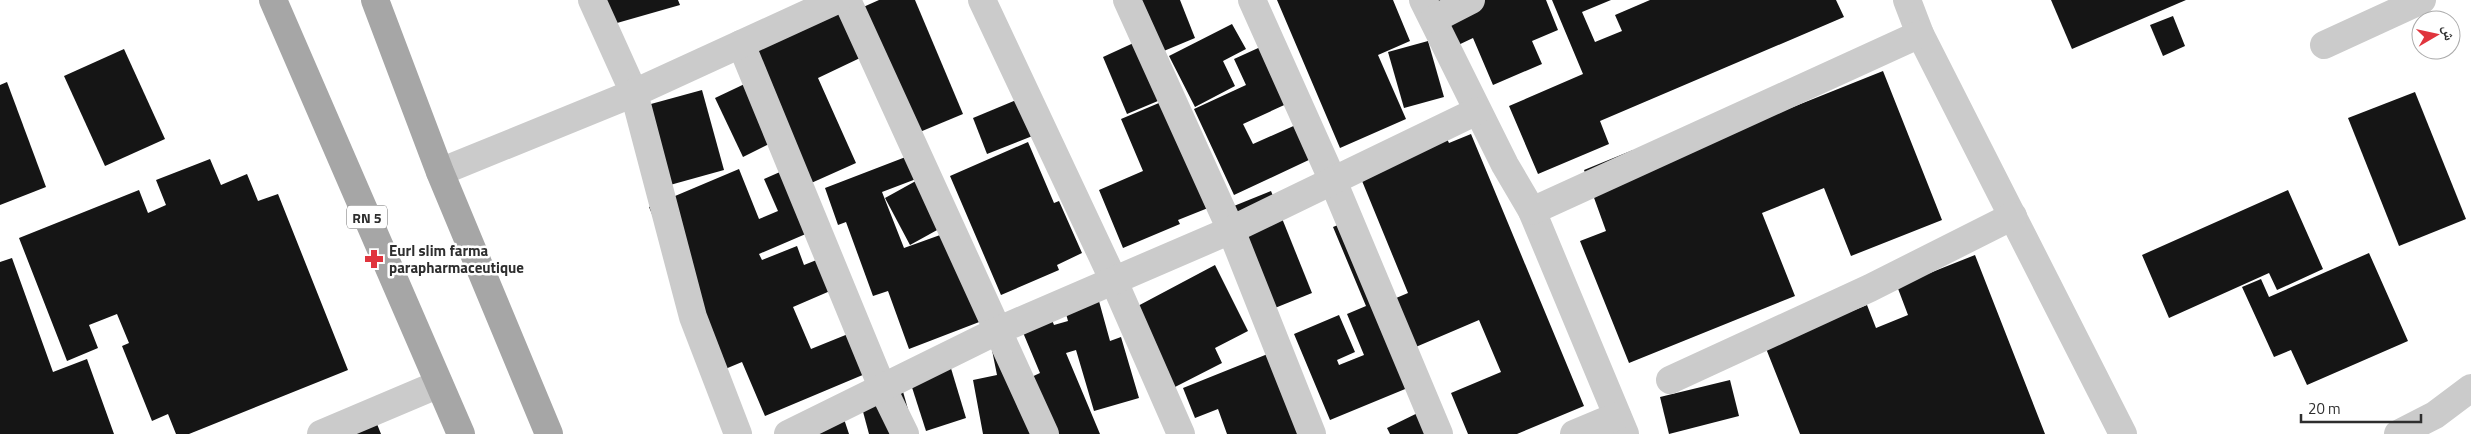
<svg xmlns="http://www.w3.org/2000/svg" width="2471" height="434" viewBox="0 0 2471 434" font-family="'Titillium Web','Noto Naskh Arabic',sans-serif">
<rect width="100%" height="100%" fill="#fff"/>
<g fill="#151515">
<path d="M 589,0 L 678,0 L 680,5 L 596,29 Z"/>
<path d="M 879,0 L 915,0 L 963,114 L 915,134 L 861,8 Z"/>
<path d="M 1137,0 L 1180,0 L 1195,38 L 1159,53 Z"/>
<path d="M 1277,0 L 1393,0 L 1410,41 L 1378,55 L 1406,119 L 1340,148 Z"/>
<path d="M 1434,0 L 1546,0 L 1558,30 L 1532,41 L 1542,64 L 1493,85 L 1473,38 L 1454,47 Z"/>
<path d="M 1552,0 L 1611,0 L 1582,12 L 1595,42 L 1622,31 L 1615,15 L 1650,0 L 1836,0 L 1844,17 L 1600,121 L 1609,144 L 1538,174 L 1509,106 L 1583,74 Z"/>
<path d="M 2051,0 L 2186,0 L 2072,49 Z"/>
<path d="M 838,9 L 860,58 L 818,78 L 856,163 L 809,184 L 749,49 Z"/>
<path d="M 2173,16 L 2185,46 L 2163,56 L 2150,25 Z"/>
<path d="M 1232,24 L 1246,49 L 1223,61 L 1235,86 L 1195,107 L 1169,56 Z"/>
<path d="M 1140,40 L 1165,98 L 1127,114 L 1103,57 Z"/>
<path d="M 1428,41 L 1444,97 L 1404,108 L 1388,52 Z"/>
<path d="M 1267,44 L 1293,101 L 1243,124 L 1253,144 L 1298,124 L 1313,158 L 1234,195 L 1194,109 L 1246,85 L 1234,59 Z"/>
<path d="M 124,49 L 165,139 L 105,166 L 64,76 Z"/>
<path d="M 1883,71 L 1942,220 L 1851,256 L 1824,188 L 1762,213 L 1795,296 L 1629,363 L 1580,241 L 1606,231 L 1584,170 L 1633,150 L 1640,168 Z"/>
<path d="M 753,80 L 781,138 L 743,157 L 715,98 Z"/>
<path d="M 7,82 L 46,187 L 0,205 L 0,85 Z"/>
<path d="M 702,90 L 724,170 L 652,190 L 629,110 Z"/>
<path d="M 2415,92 L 2466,219 L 2399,246 L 2348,118 Z"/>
<path d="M 1021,98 L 1035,135 L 987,154 L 973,118 Z"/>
<path d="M 1166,100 L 1213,206 L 1178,220 L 1180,224 L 1123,248 L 1099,190 L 1143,171 L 1121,119 Z"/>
<path d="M 1471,134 L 1584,406 L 1517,434 L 1468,434 L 1451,393 L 1501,372 L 1479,320 L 1397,355 L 1410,387 L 1330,420 L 1294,334 L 1339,315 L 1355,352 L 1337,360 L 1339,365 L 1364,355 L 1347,314 L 1366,306 L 1333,227 L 1355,218 L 1389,301 L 1408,293 L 1360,176 L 1447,139 L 1449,143 Z"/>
<path d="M 1028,142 L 1054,203 L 1059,201 L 1082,253 L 1057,265 L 1059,270 L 1001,295 L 950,176 Z"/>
<path d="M 916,153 L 924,176 L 882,192 L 904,248 L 954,230 L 987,319 L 909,349 L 888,291 L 873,296 L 846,222 L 838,225 L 825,188 Z"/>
<path d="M 210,159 L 221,185 L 247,174 L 258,201 L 278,194 L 348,370 L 189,434 L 176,434 L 168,414 L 152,421 L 122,346 L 129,343 L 117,314 L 89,325 L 98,348 L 67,361 L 19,238 L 139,190 L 148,213 L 166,205 L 156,180 Z"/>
<path d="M 789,168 L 815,230 L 759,254 L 762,260 L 797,246 L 804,265 L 824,257 L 837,288 L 793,307 L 811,349 L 848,334 L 865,374 L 765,416 L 742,362 L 718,372 L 649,207 L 739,169 L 759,219 L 778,211 L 764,179 Z"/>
<path d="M 923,177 L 948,224 L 910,245 L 885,198 Z"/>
<path d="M 2288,190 L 2323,269 L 2277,290 L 2269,273 L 2169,318 L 2142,255 Z"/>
<path d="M 1271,191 L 1312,293 L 1265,312 L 1224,210 Z"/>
<path d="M 2369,253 L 2408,341 L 2307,385 L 2291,350 L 2274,357 L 2242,287 L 2261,279 L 2269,297 Z"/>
<path d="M 1975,255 L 2045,434 L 1800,434 L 1765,346 L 1867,305 L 1876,328 L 1908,315 L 1897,286 Z"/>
<path d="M 12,258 L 53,372 L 87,359 L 114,434 L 0,434 L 0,262 Z"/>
<path d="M 1215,265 L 1248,331 L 1215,348 L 1222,363 L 1175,387 L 1134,308 Z"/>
<path d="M 1094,283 L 1110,341 L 1121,337 L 1139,398 L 1094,411 L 1076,350 L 1066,353 L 1100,434 L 983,434 L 973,380 L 997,375 L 992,350 L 1025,380 L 1040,373 L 1019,323 L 1048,310 L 1054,325 L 1068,321 L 1060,292 Z"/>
<path d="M 1275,351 L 1308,434 L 1227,434 L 1218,409 L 1195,418 L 1183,388 Z"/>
<path d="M 950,365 L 966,418 L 926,431 L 909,378 Z"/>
<path d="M 1730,380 L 1739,416 L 1669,434 L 1660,397 Z"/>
<path d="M 900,381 L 915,434 L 869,434 L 858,393 Z"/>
<path d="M 1434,405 L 1448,434 L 1390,434 L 1387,428 Z"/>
<path d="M 375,419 L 381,434 L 336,434 Z"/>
<path d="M 844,419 L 849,434 L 802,434 Z"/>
</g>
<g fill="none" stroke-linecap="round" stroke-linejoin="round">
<g stroke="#cbcbcb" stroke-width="28">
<path d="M 592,0 L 634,93 L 693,317 L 738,434"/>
<path d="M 847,0 L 1045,434"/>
<path d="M 982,0 L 1113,279 L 1181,434"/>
<path d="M 1127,0 L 1231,230 L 1312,434"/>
<path d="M 1252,0 L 1333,181 L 1439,434"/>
<path d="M 1423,0 L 1505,165 L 1532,211 L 1625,434"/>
<path d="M 1907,0 L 1920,34 L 2123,434"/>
<path d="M 1434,19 L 1471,0"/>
<path d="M 741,44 L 882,387 L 905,434"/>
<path d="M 2324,45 L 2422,0"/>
<path d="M 440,172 L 634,93 L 837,0"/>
<path d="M 1532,211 L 1920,34"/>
<path d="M 1670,380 L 1870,288 L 2013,216"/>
<path d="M 321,434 L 439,384"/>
<path d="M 788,434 L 999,330 L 1231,230 L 1477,111"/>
<path d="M 1574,434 L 1617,416"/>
<path d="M 2398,434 L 2435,415 L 2471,388"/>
</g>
<g stroke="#a6a6a6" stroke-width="28">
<path d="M 273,0 L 461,434"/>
<path d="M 375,0 L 440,172 L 549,434"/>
</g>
</g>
<defs>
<g id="pharmacy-bare" transform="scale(1.5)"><path d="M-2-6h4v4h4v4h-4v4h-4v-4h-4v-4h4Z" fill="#e0343d" stroke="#fff" stroke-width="2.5" paint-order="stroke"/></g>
</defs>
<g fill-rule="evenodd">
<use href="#pharmacy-bare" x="374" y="259"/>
</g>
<g text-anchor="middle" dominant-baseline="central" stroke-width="5" stroke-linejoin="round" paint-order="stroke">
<rect fill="#fff" stroke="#6d6d6d" stroke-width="1" x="347" y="205.5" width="40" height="23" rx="4"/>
<g font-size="14" font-weight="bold" fill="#2e2e2e">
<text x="367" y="217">RN 5</text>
</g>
<g font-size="15" font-weight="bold" fill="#2e2e2e" stroke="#fff" text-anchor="start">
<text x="389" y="250">Eurl slim farma<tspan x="389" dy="17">parapharmaceutique</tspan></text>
</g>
</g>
<g transform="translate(2436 35) rotate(81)"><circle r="24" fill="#ffffff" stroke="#ababab"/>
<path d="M0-4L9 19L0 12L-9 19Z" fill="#e0343d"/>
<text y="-8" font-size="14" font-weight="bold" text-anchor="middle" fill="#2e2e2e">ش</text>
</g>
<path d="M2301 414v8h120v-8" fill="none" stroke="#2e2e2e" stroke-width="2.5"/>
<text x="2308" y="414" font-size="15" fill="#2e2e2e" stroke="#ffffff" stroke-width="4" paint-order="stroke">20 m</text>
</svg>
